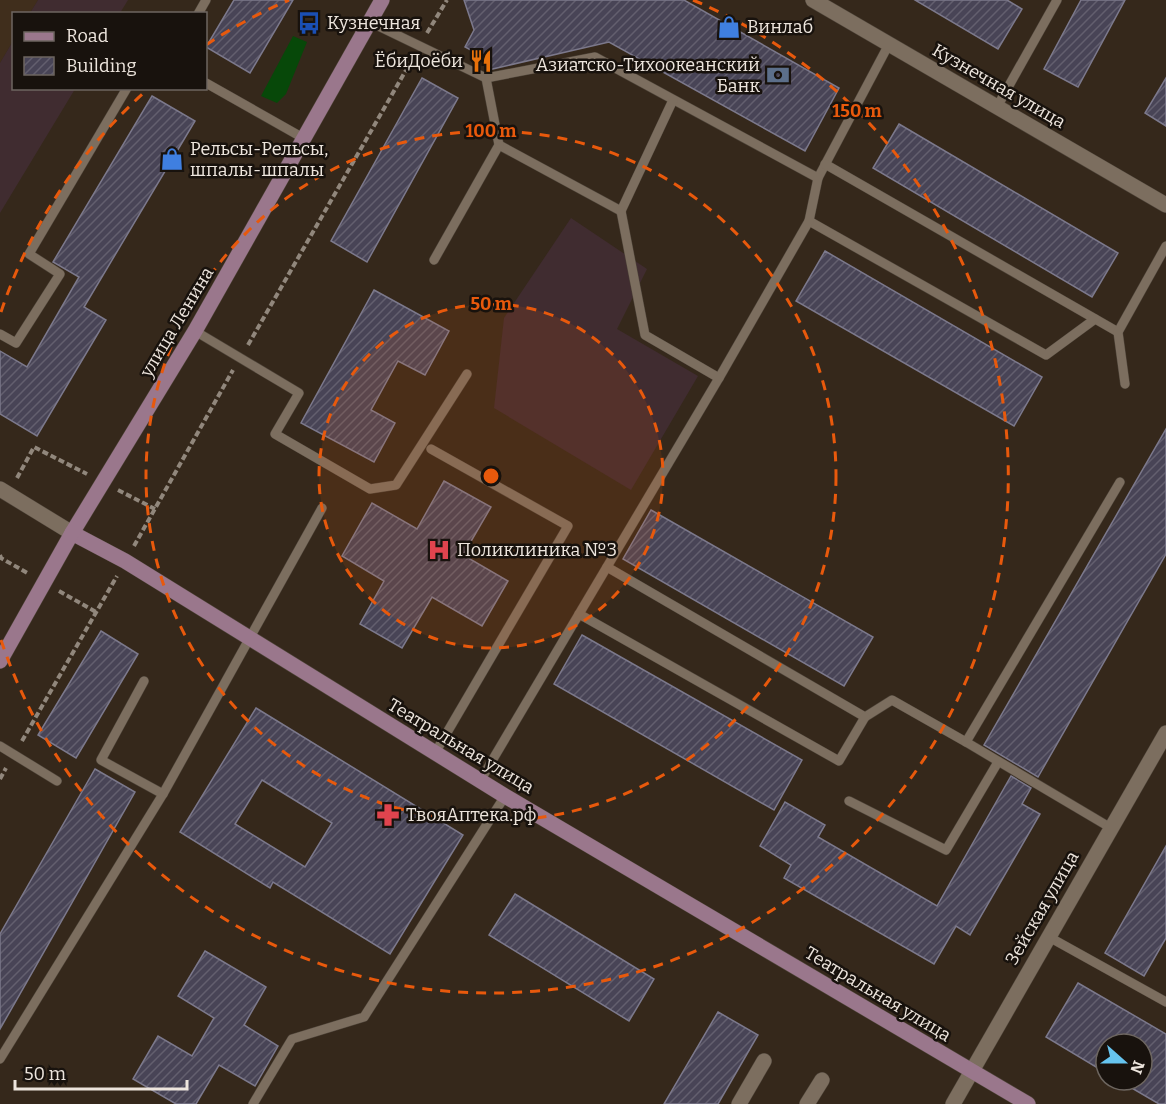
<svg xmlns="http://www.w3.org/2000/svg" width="1166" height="1104" viewBox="0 0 1166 1104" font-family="Bitter,serif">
<defs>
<pattern id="building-hatch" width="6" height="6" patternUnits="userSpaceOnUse" patternTransform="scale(1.5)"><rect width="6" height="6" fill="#484456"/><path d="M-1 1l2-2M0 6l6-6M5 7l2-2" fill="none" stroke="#635f6e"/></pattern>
</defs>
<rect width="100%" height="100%" fill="#35281b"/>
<path fill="#402e1c" d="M 0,0 L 38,0 L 30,13 L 14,14 L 13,41 L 0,63 Z"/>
<g fill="#402c30">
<path d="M 38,0 L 128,0 L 120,13 L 30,13 Z"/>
<path d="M 13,41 L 14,88 L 75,89 L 0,213 L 0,63 Z"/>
<path d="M 571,218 L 647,269 L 617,329 L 698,376 L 631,490 L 494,408 L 504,318 Z"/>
</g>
<path fill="#074809" d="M 293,36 L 307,42 L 286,94 L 277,103 L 261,96 Z"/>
<g fill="url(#building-hatch)" stroke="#7c798c" stroke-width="1.5" fill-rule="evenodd">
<path d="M 234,0 L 293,0 L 250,73 L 206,47 Z"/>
<path d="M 464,0 L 684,0 L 839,88 L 805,151 L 609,42 L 488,70 L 484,57 L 465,47 L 474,30 Z"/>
<path d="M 915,0 L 1007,0 L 1022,9 L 998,49 Z"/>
<path d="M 1081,0 L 1125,0 L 1078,87 L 1044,69 Z"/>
<path d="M 422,78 L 458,98 L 367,262 L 331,241 Z"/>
<path d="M 1166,78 L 1166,126 L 1145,113 Z"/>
<path d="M 152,96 L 195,121 L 84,307 L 106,320 L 37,436 L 0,414 L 0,351 L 27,367 L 79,277 L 53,262 Z"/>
<path d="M 899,124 L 1118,253 L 1092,297 L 873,168 Z"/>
<path d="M 825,251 L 1042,377 L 1014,426 L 796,301 Z"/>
<path d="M 374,290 L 449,331 L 425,375 L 398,361 L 371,410 L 395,423 L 374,462 L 301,423 Z"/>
<path d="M 1166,429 L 1166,554 L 1038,777 L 984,745 Z"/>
<path d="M 444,481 L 491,507 L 463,555 L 508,581 L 482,626 L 432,597 L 402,648 L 360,624 L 384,581 L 342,556 L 372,503 L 417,529 Z"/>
<path d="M 651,510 L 873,637 L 844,686 L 623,559 Z"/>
<path d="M 101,631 L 138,654 L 76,758 L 38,735 Z"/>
<path d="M 582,635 L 802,760 L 774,810 L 554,684 Z"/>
<path d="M 256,708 L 463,835 L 390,954 L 273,882 L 270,888 L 180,832 ZM 262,780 L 332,823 L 305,867 L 235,824 Z"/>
<path d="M 95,769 L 135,792 L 0,1029 L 0,934 Z"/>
<path d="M 1011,776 L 1031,788 L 1022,804 L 1040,814 L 970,935 L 956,926 L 934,964 L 784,878 L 791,865 L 760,846 L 785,802 L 825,825 L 818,837 L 937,906 Z"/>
<path d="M 1166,846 L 1166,938 L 1144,976 L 1105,953 Z"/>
<path d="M 515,894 L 654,979 L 629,1021 L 489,935 Z"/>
<path d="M 205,951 L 266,987 L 244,1025 L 278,1046 L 255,1086 L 219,1065 L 196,1104 L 176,1104 L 133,1079 L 158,1036 L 192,1056 L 214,1018 L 178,996 Z"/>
<path d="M 1078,983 L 1166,1034 L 1166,1104 L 1159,1104 L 1118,1080 L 1142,1080 L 1142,1044 L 1106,1044 L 1106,1073 L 1046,1037 Z"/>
<path d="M 718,1012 L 758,1035 L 718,1104 L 664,1104 Z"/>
</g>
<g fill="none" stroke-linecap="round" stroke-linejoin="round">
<g stroke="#4e4439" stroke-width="10">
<g id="service">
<path d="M 198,14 L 206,0"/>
<path d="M 370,22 L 486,78 L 595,57 L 818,178 L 889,44"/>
<path d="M 206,83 L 305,139"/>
<path d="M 997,107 L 1057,0"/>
<path d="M 499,145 L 621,211 L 673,100"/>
<path d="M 825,164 L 1118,332"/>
<path d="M 809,221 L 1046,355 L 1095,319"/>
<path d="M 434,260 L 499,145 L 486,78"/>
<path d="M 195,331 L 299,393 L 275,434 L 370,489 L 396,485 L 467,374"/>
<path d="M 0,334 L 16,343 L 60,274 L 29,254 L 127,88"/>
<path d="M 719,378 L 809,221 L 818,178"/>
<path d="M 1125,384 L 1118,332 L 1166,246"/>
<path d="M 431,449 L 568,526 L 435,753"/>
<path d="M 607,567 L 865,717 L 892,700 L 966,742"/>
<path d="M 579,614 L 839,761 L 865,717"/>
<path d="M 144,681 L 101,760 L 163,794"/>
<path d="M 0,746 L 57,781"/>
<path d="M 480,781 L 719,378 L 645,335 L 621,211"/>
<path d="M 849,801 L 946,850 L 998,762"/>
<path d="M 1111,828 L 966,742 L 1120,482"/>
<path d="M 1049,937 L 1166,1002"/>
<path d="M 0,1059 L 163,794 L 322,508"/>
<path d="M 253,1104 L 292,1039 L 364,1017 L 505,796"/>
</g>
</g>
<g stroke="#4e4439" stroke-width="16">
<g id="minor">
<path d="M 813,0 L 1166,205"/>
<path d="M 0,489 L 72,533"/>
<path d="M 739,1104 L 764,1061"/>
<path d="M 807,1104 L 822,1080"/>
</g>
</g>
<g stroke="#4e4439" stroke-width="16">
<path id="tertiary" d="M 953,1104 L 1166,733"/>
</g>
<g stroke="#4e4439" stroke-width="16">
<g id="secondary">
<path d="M 72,533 L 125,561 L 505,796 L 1028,1104"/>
<path d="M 0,661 L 72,533 L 195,331 L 382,0"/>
</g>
</g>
<g stroke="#91877c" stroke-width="4" stroke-dasharray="6 3" stroke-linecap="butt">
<path d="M 427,33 L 447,0"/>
<path d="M 248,345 L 413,58"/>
<path d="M 17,478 L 34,447 L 87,474"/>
<path d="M 118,490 L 155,509"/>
<path d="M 134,546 L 233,370"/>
<path d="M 0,555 L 1,558 L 29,574"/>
<path d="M 59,591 L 96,612"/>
<path d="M 22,741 L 117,576"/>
<path d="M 0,779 L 6,768"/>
</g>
<use href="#service" stroke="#7c6e5f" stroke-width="9"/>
<use href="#minor" stroke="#7c6e5f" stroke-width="15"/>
<use href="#tertiary" stroke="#7c6e5f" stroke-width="15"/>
<use href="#secondary" stroke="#9a778c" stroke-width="15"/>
</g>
<circle cx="491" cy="476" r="172" fill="#e8590c" fill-opacity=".12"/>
<g fill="none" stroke="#e8590c" stroke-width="3" stroke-dasharray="10 8">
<circle cx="491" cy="476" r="172"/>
<circle cx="491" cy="476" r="345"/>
<path d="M1 312A517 517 0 0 1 148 89M206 45A517 517 0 0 1 289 0M693 0A517 517 0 1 1 1 640"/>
</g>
<defs>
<g id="bus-bare" transform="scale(1.8)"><path d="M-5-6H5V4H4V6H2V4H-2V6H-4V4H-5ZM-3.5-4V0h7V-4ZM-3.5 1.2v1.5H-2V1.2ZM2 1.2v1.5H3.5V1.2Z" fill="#1a4fb4" stroke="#18120d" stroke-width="2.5" paint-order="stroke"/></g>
<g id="shop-bare" transform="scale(1.8)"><path d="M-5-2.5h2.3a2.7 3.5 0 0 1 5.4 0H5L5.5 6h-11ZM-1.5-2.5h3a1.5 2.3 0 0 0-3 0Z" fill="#3f7fe0" stroke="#18120d" stroke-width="2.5" paint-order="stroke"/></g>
<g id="restaurant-bare" transform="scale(1.8)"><path d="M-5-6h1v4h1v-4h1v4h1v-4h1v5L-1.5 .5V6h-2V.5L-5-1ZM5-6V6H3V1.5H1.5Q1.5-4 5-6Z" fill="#e8710a" stroke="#18120d" stroke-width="2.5" paint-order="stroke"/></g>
<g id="bank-bare" transform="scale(1.8)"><path d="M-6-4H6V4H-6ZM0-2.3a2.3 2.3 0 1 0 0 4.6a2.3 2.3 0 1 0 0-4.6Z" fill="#5c6f8a" stroke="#18120d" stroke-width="2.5" paint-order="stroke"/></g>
<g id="hospital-bare" transform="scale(1.8)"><path d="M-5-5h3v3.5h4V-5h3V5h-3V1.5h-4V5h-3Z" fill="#e0444e" stroke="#18120d" stroke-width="2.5" paint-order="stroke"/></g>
<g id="pharmacy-bare" transform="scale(1.8)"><path d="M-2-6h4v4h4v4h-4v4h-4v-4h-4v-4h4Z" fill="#e0444e" stroke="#18120d" stroke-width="2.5" paint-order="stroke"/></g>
</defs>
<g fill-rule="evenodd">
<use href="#bus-bare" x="309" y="23"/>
<use href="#shop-bare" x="729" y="27"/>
<use href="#restaurant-bare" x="481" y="61"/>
<use href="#bank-bare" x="778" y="75"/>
<use href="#shop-bare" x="172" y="159"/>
<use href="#hospital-bare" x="439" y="550"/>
<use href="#pharmacy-bare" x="388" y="815"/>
</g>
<g text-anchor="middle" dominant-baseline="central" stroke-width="5" stroke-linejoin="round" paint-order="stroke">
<g font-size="18" fill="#ede5dd" stroke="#18120d" text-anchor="start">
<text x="327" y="23">Кузнечная</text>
<text x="747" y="27">Винлаб</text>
<text x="463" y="61" text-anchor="end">ЁбиДоёби</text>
<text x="760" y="65" text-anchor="end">Азиатско-Тихоокеанский<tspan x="760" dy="21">Банк</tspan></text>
<text x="190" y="149">Рельсы-Рельсы,<tspan x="190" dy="21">шпалы-шпалы</tspan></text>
<text x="457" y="550">Поликлиника №3</text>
<text x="406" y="815">ТвояАптека.рф</text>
</g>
<g font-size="18" fill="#ede5dd" stroke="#18120d">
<text transform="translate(999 86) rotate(30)">Кузнечная улица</text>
<text transform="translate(177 322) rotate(-59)">улица Ленина</text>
<text transform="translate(461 746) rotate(31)">Театральная улица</text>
<text transform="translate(1042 908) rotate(-60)">Зейская улица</text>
<text transform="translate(878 994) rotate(31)">Театральная улица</text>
</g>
</g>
<circle cx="491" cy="476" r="9" fill="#e8590c" stroke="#18120d" stroke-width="3"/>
<g font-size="18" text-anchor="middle" font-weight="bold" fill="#e8590c" stroke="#18120d" stroke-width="5" stroke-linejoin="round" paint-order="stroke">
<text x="857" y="117">150 m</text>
<text x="491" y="137">100 m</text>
<text x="491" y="310">50 m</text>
</g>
<rect x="12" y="12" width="195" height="78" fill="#18120d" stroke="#6d6660" stroke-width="1.5"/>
<rect x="24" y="32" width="30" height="9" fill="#9a778c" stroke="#6d6660" stroke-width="1.5"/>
<text x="66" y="42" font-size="18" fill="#ede5dd">Road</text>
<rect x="24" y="57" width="30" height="18" fill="url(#building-hatch)" stroke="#6d6660" stroke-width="1.5"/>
<text x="66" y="72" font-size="18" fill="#ede5dd">Building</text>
<g transform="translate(1124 1062) rotate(111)"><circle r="28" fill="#18120d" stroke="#6d6660" stroke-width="1.5"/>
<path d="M0-4.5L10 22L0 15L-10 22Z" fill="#66c4ef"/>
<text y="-9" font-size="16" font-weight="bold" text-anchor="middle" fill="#ede5dd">N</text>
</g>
<path d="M15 1080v9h172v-9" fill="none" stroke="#ede5dd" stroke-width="3"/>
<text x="24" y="1080" font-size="18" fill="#ede5dd" stroke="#18120d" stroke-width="4.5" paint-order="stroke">50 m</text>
</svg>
